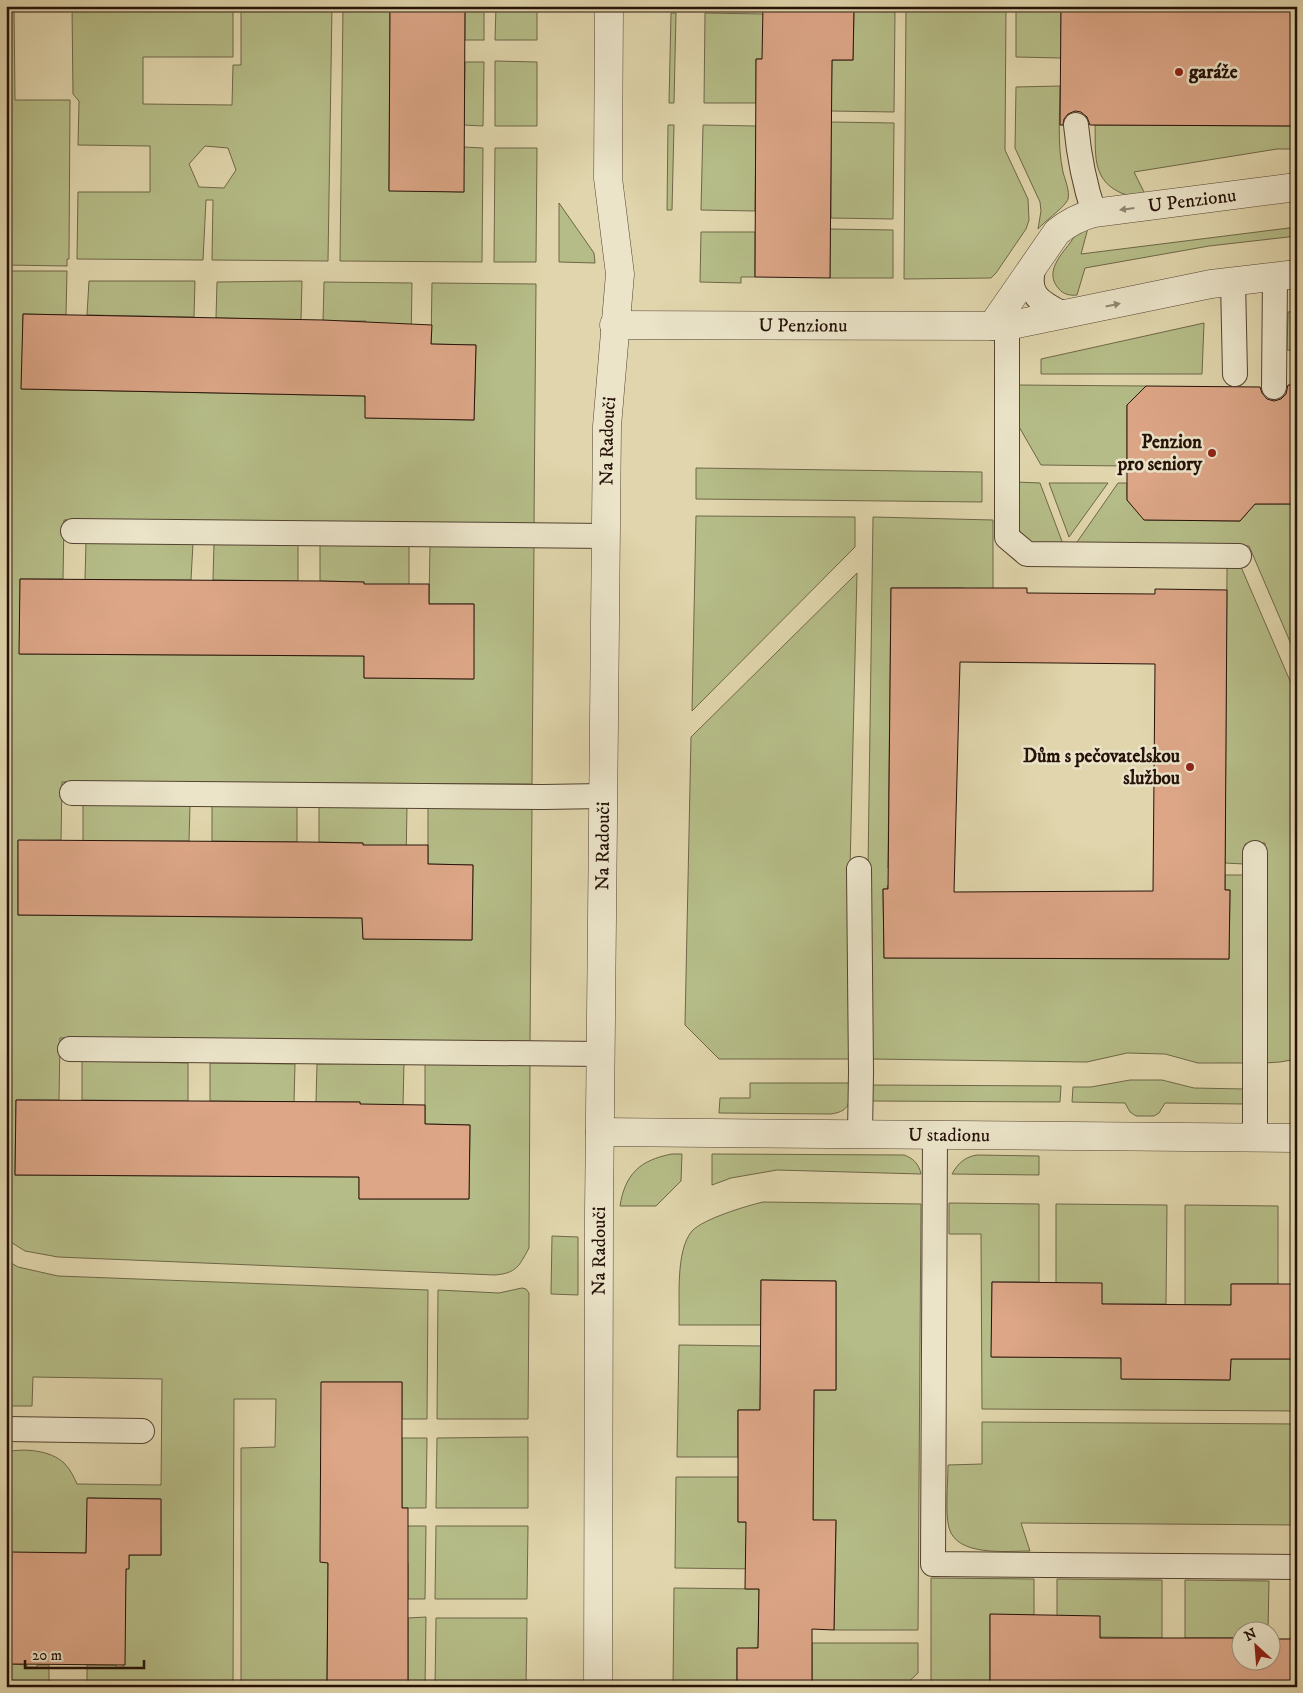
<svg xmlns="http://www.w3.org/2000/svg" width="1303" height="1693" viewBox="0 0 1303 1693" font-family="'IM FELL DW Pica',serif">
<rect width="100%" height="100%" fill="#e0d5ac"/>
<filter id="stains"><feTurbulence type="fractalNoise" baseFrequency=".004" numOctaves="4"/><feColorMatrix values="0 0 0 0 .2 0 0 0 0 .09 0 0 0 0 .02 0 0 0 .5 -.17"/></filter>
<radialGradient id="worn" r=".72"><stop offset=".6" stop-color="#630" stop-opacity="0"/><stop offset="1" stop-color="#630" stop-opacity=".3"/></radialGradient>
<g fill="#b5bc87" stroke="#6e6748" fill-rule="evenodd">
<path d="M 6,6 L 14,6 L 15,100 L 70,100 L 69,259 L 67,259 L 67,266 L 6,265 Z"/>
<path d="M 72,6 L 233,6 L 233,57 L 143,57 L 143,104 L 232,105 L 233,65 L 241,65 L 241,6 L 332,6 L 328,261 L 212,260 L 213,200 L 206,200 L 203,260 L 77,259 L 78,192 L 150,192 L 150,146 L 78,145 L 79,101 L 73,94 ZM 205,146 L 228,148 L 236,170 L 224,188 L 199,187 L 189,164 Z"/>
<path d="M 343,6 L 390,6 L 389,190 L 463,192 L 464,147 L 483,148 L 482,262 L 340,261 Z"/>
<rect x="465" y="6" width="19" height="34"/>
<path d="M 496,6 L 537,6 L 537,40 L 495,40 Z"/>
<path d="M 906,6 L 1006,6 L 1005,150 L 1028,199 L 1029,220 L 1026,229 L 996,273 L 991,278 L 904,279 Z"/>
<path d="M 1016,6 L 1061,6 L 1061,58 L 1016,57 Z"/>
<path d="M 854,11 L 895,12 L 894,112 L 831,111 L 832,60 L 853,60 Z"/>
<path d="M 671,13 L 676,13 L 674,103 L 669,103 Z"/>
<path d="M 705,13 L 763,14 L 777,59 L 756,59 L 756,103 L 704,103 Z"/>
<path d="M 495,61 L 537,62 L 537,126 L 495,126 Z"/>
<path d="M 465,62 L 484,62 L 483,126 L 464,125 Z"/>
<path d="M 1060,86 C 1060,115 1057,144 1063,172 C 1065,180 1070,191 1068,199 C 1066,206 1045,221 1038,229 L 1041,211 L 1040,202 L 1015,148 L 1016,87 Z"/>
<path d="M 831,122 L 894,123 L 893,219 L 831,218 Z"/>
<path d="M 668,125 L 674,125 L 672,210 L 667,210 Z"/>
<path d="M 703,125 L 756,126 L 755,211 L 701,210 Z"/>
<path d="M 1095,125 L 1297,126 L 1297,149 L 1277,149 L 1134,172 L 1146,196 C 1137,197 1127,196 1119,192 C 1091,178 1096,152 1095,125 Z"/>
<path d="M 495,148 L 537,148 L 536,262 L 494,262 Z"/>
<path d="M 559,203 L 594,253 L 595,263 L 559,262 Z"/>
<path d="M 1297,227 L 1297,236 L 1209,246 L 1085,268 L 1077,295 C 1070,296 1063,294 1059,289 C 1044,273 1060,256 1070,243 C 1073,239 1076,233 1080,230 C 1082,229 1085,229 1088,228 L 1081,254 Z"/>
<path d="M 830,229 L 893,230 L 893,278 L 830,278 Z"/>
<path d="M 701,232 L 755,232 L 755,277 L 741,277 L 741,283 L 700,282 Z"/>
<path d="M 6,271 L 67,271 L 66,315 L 23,314 L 22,389 L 365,396 L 366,418 L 474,420 L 476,345 L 431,344 L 432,283 L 536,284 L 534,524 L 64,520 L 63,579 L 20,579 L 20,654 L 364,656 L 364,678 L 473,679 L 474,604 L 429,604 L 430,544 L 534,544 L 532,784 L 62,782 L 61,840 L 18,841 L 18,915 L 362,918 L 363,939 L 472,940 L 473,865 L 428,864 L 428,807 L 532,808 L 530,1042 L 60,1038 L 59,1100 L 16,1100 L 15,1175 L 359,1177 L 359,1199 L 469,1199 L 470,1125 L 425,1124 L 425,1063 L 530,1064 L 529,1248 C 519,1266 517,1273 495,1275 L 58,1257 L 25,1251 L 6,1239 Z"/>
<path d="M 89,281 L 195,281 L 194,317 L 87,315 Z"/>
<path d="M 302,281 L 301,320 L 216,318 L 217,282 Z"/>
<path d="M 324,282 L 412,283 L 411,344 L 366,343 L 366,321 L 323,321 Z"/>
<path d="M 1297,311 L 1297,350 L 1287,350 L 1288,312 Z"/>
<path d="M 1204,323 L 1202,374 L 1041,374 L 1041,359 Z"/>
<path d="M 1018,385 L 1146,386 L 1127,405 L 1127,466 L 1041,465 L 1018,425 Z"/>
<path d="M 696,468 L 982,472 L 982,502 L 696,499 Z"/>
<path d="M 1017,482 L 1040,483 L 1063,544 L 1032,545 L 1017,529 Z"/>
<path d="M 1049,483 L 1108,483 L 1069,537 Z"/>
<path d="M 1118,483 L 1127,483 L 1127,500 L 1145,520 L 1240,521 L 1255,504 L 1297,504 L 1297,658 L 1249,546 L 1075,545 Z"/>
<path d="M 696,516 L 855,517 L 855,547 L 692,711 Z"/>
<path d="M 873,517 L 993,520 L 993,593 L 962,588 L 891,588 L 888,868 L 892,869 L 891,886 L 887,886 L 888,889 L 883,889 L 884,958 L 1229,959 L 1230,890 L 1225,890 L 1225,875 L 1245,875 L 1244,1063 L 1198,1063 L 1165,1054 L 1127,1053 L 1087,1062 L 870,1059 L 868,869 Z"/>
<path d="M 86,542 L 193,543 L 191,580 L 85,580 Z"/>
<path d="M 214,543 L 298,543 L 298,581 L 213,580 Z"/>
<path d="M 320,544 L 409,544 L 409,603 L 364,603 L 364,582 L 320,581 Z"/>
<path d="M 1227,567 L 1241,567 L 1297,697 L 1297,1059 L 1280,1062 L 1265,1063 L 1265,843 L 1245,844 L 1244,864 L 1225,863 Z"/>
<path d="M 857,573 L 850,869 L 851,1059 L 719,1059 L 685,1025 L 691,737 Z"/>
<path d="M 83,804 L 190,805 L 189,841 L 83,841 Z"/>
<path d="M 212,804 L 297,806 L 297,842 L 212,841 Z"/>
<path d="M 319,806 L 407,806 L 406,864 L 363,864 L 363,843 L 319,842 Z"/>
<path d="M 82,1061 L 188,1063 L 188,1101 L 82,1100 Z"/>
<path d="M 210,1063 L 295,1064 L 294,1102 L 210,1101 Z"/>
<path d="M 404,1063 L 403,1105 L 360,1124 L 360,1102 L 316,1102 L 317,1064 Z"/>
<path d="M 1130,1080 L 1162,1080 L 1194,1088 L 1244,1089 L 1244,1104 L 1165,1103 L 1159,1113 L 1154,1116 L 1136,1116 L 1130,1112 L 1125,1103 L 1072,1102 L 1073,1087 L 1091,1087 Z"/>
<path d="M 750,1083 L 851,1083 C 850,1100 852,1111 831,1114 L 719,1113 L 720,1098 L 750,1098 Z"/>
<path d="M 870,1085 L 1061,1086 L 1060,1102 L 870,1101 Z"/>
<path d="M 672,1154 L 682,1154 L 681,1181 L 656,1206 L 620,1206 C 625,1174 640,1160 672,1154 Z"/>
<path d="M 712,1154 L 904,1155 C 913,1158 919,1164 921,1174 L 777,1170 L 731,1178 L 712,1185 Z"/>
<path d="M 977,1155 L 1039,1156 L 1039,1175 L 952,1174 C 958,1163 965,1157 977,1155 Z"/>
<path d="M 763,1202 L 921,1204 L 918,1630 L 834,1630 L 836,1521 L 813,1520 L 814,1390 L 836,1390 L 836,1281 L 761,1280 L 761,1325 L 679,1325 C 680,1300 675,1251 692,1231 C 703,1219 746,1206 763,1202 Z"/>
<path d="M 949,1203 L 1039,1204 L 1039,1282 L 992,1282 L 992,1357 L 1121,1358 L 1122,1379 L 1230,1380 L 1231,1359 L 1297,1359 L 1297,1411 L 982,1409 L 981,1234 L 949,1234 Z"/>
<path d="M 1056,1204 L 1167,1205 L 1166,1304 L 1102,1304 L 1056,1283 Z"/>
<path d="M 1185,1205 L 1278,1206 L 1278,1284 L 1232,1284 L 1231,1305 L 1185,1305 Z"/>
<path d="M 552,1236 L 578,1237 L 578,1295 L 551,1294 Z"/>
<path d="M 6,1260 L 18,1267 L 58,1276 L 428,1290 L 427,1419 L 402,1419 L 402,1382 L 322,1382 L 328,1563 L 327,1687 L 241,1687 L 241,1448 L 275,1447 L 276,1399 L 234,1399 L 233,1687 L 87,1687 L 87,1665 L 116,1665 L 116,1667 L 123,1667 L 126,1569 L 129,1568 L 129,1555 L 161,1555 L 160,1499 L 88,1498 L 86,1553 L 12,1553 L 12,1579 L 8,1580 L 8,1588 L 12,1589 L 11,1664 L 27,1665 L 27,1667 L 37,1667 L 37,1665 L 49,1665 L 49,1687 L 6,1687 L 6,1452 C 24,1448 50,1450 64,1463 C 70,1469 74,1477 77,1484 L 161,1485 L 162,1379 L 33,1377 L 32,1406 L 6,1406 Z"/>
<path d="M 522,1288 L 526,1289 L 529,1293 L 528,1419 L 437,1419 L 438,1290 L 499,1293 Z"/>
<path d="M 679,1345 L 761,1346 L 760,1410 L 738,1410 L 738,1457 L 677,1457 Z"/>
<path d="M 982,1422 L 1297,1424 L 1297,1525 L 1021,1523 L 1030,1551 C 1007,1551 957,1557 949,1528 C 945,1512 948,1483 948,1465 L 982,1464 Z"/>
<path d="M 528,1437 L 528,1508 L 436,1508 L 437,1438 Z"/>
<path d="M 402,1438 L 427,1438 L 426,1508 L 402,1508 Z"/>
<path d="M 676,1477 L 738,1477 L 738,1522 L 759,1522 L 759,1569 L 675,1568 Z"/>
<path d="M 402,1526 L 426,1526 L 425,1599 L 408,1599 L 408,1564 Z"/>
<path d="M 436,1526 L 528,1526 L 527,1599 L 435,1599 Z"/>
<path d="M 931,1578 L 1034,1579 L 1034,1615 L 990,1615 L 990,1687 L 931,1687 Z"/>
<path d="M 1057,1579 L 1162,1580 L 1162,1638 L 1100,1637 L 1057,1616 Z"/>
<path d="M 1185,1580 L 1269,1581 L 1268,1630 L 1240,1630 L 1240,1638 L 1185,1638 Z"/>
<path d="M 1292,1581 L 1297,1581 L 1297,1639 L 1291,1639 Z"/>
<path d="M 674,1588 L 759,1589 L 758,1648 L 737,1649 L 737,1687 L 673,1687 Z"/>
<path d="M 426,1617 L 425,1687 L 408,1687 L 408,1618 Z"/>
<path d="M 436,1618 L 527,1618 L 526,1687 L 435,1687 Z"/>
<path d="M 812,1643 L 918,1643 L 918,1673 L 903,1687 L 812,1687 Z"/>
</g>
<g fill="#dca687" stroke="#261208" fill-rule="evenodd">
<path d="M 390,6 L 465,6 L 464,192 L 389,191 Z"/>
<path d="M 763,6 L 854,6 L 853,60 L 832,60 L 830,278 L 755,277 L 756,59 L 762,59 Z"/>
<path d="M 1061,6 L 1297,6 L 1297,126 L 1090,125 L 1087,117 L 1081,112 L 1075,111 L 1068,114 L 1064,119 L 1063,125 L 1060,125 Z"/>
<path d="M 23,314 L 323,320 L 432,325 L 431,344 L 476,345 L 474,420 L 365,418 L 365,396 L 21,389 Z"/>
<path d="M 1288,385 L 1297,385 L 1297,504 L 1255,504 L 1240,521 L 1144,520 L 1127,500 L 1127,405 L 1146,386 L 1260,387 L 1262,393 L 1267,399 L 1274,401 L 1281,399 L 1286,394 Z"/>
<path d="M 20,579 L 320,581 L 364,582 L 364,584 L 429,584 L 429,604 L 474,604 L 474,679 L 364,678 L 364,656 L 19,654 Z"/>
<path d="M 891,588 L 1027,588 L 1027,593 L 1155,594 L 1155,589 L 1227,590 L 1225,890 L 1230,890 L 1229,959 L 884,958 L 883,889 L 888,889 ZM 960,662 L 1155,664 L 1153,891 L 954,892 Z"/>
<path d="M 18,840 L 307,842 L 363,843 L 363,845 L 428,845 L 428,864 L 473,865 L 472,940 L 363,939 L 362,918 L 18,915 Z"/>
<path d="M 16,1100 L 360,1102 L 360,1104 L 425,1105 L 425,1124 L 470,1125 L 469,1199 L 359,1199 L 359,1177 L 15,1175 Z"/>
<path d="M 761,1280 L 836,1281 L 836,1390 L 814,1390 L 813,1520 L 836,1520 L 834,1630 L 812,1629 L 812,1687 L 737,1687 L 737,1648 L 758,1648 L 759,1589 L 745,1589 L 746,1522 L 738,1522 L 738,1410 L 760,1410 Z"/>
<path d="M 992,1282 L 1102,1283 L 1102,1304 L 1231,1305 L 1231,1284 L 1297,1284 L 1297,1359 L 1231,1359 L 1230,1380 L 1121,1379 L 1121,1358 L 991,1357 Z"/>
<path d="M 321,1382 L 402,1382 L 402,1508 L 408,1508 L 408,1687 L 327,1687 L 328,1563 L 320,1562 Z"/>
<path d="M 87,1498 L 161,1499 L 161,1555 L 129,1555 L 129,1569 L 126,1569 L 125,1665 L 11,1664 L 12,1552 L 86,1553 Z"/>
<path d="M 990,1614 L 1100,1616 L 1100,1638 L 1240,1638 L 1240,1660 L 1270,1660 L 1270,1639 L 1297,1639 L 1297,1687 L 990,1687 Z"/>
</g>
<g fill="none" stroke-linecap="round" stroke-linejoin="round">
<g stroke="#544331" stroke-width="26">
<g id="service">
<path d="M 1076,125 C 1079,157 1084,183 1094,213"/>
<path d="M 1034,266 C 1025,296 1042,303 1065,315"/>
<path d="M 1233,281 L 1235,374"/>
<path d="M 1007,326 L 1007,537 L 1027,554 L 1239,556"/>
<path d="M 1274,387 L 1275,276"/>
<path d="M 73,531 L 606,536"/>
<path d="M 72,793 L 543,797 L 603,796"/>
<path d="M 1255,853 L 1255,1138"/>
<path d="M 859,869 L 861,1072 L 860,1134"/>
<path d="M 70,1049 L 601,1054"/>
<path d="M 935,1135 L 933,1564 L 1297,1567"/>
<path d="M 6,1429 L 142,1431"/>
</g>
</g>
<g stroke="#544331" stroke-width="29">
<g id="minor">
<path id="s1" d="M 614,325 L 1007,326 L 1211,284 L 1297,274"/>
<path id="s2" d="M 992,326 L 1057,232 C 1069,222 1079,217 1094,213 L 1297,187"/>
<path id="s3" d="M 600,1132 L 1297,1138"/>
<path id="s4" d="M 598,1687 L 599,1214 L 607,426 L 620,274 L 608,178 L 609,6"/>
</g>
</g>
<use href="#service" stroke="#ebe4c9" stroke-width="24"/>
<use href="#minor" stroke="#ebe4c9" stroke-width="28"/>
</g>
<defs><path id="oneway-solid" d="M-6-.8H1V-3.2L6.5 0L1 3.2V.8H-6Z" transform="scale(1.25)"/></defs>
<g fill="#928672">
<use href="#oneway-solid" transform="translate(1127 209) rotate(173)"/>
<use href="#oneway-solid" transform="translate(1113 305) rotate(-12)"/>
</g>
<g fill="#8f2418" stroke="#ebe4c9" stroke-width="2">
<circle cx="1179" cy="72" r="5"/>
<circle cx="1212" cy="453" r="5"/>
<circle cx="1190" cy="767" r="5"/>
</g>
<g text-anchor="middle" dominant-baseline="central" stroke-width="5" stroke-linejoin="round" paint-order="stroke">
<g font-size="19" font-weight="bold" fill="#261208" stroke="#ebe4c9" text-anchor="end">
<text x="1189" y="72" text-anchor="start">garáže</text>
<text x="1202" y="442">Penzion<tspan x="1202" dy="22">pro seniory</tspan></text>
<text x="1180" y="756">Dům s pečovatelskou<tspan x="1180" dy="22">službou</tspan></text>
</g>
<g font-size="19" fill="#261208" stroke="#ebe4c9">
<text stroke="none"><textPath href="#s2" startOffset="255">U Penzionu</textPath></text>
<text stroke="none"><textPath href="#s1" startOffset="189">U Penzionu</textPath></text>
<text stroke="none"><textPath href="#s4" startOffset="1246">Na Radouči</textPath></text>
<text stroke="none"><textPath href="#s4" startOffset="841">Na Radouči</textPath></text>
<text stroke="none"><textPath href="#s3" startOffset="349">U stadionu</textPath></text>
<text stroke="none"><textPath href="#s4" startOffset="436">Na Radouči</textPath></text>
</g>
</g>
<rect width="1303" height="1693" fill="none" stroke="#e0d5ac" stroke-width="25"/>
<rect x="8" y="8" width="1288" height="1678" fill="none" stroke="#261208" stroke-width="2.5"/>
<rect x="12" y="12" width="1278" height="1668" fill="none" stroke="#261208"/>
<g transform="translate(1256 1646) rotate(334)"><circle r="24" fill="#ebe4c9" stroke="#9c907c"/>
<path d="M0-4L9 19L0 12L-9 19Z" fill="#8f2418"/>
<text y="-8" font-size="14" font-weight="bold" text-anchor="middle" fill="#261208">N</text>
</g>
<path d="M25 1660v8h119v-8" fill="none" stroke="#261208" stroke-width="2.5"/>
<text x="32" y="1660" font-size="15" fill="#261208" stroke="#ebe4c9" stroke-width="4" paint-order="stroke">20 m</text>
<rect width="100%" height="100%" filter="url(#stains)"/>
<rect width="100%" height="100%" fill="url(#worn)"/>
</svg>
